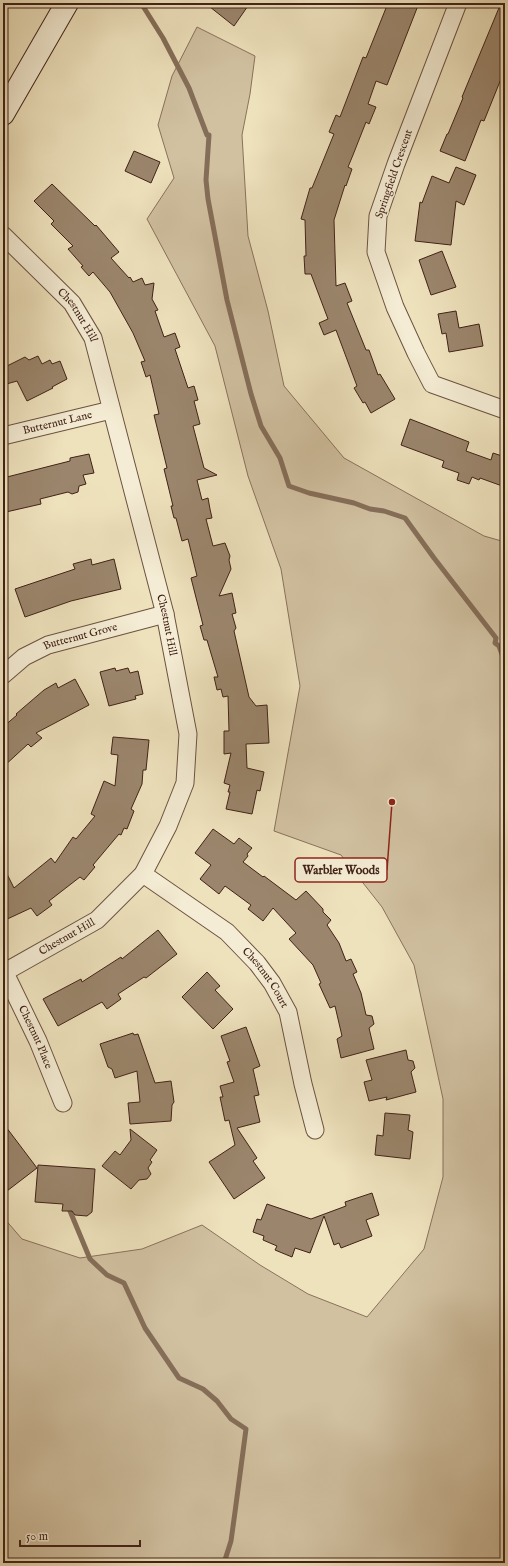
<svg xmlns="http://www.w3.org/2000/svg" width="508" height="1566" viewBox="0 0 508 1566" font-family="'IM FELL English',serif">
<rect width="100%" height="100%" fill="#eee2bd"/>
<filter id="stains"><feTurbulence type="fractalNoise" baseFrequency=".005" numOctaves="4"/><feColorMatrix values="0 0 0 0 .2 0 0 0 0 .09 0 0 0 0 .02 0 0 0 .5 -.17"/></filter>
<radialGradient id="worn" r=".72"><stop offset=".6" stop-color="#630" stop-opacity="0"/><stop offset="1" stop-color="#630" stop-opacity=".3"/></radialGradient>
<path fill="#d1c1a1" stroke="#89725c" d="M 197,27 L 255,56 L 250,94 L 242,135 L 248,236 L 268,311 L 284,386 L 344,458 L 484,536 L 505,542 L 505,1563 L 3,1563 L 3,1217 L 22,1239 L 80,1258 L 142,1249 L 202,1225 L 260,1265 L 308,1294 L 367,1317 L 424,1249 L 443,1177 L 443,1099 L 414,965 L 382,907 L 341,855 L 274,831 L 300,686 L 281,569 L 248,476 L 215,346 L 147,219 L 174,178 L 158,125 L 172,76 Z"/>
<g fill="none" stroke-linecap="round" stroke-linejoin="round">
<g stroke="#856e59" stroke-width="5">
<path d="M 141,3 L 163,38 L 189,88 L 207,135 L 209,135 L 206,180 L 208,199 L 227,300 L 251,394 L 261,426 L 280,458 L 289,486 L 309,493 L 354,503 L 370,509 L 384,511 L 405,518 L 434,558 L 496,638 L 495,643 L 499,646 L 505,662"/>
<path d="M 70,1211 L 90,1259 L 107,1275 L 124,1283 L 145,1328 L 179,1378 L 203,1389 L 217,1401 L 231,1419 L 246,1429 L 235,1512 L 231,1541 L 224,1563"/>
</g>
</g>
<g fill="#9b866d" stroke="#412217">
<path d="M 205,3 L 250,3 L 234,26 Z"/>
<path d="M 388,3 L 419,3 L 387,85 L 376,81 L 368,104 L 376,107 L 369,124 L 366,122 L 353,155 L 348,167 L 352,169 L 346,186 L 345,185 L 334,220 L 336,286 L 345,283 L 352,301 L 347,303 L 366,350 L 369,350 L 378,375 L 380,374 L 395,399 L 371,413 L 365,402 L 363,403 L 354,388 L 357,386 L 336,330 L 324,335 L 319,323 L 328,319 L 311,274 L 305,274 L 304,256 L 306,256 L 305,220 L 301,219 L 310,188 L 312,188 L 334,134 L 329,132 L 336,115 L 340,117 L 363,57 L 366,58 Z"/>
<path d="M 501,3 L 505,3 L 505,69 L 484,121 L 481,120 L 465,161 L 440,151 L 447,134 L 448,134 L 463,98 L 462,97 Z"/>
<path d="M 134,151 L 160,162 L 151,183 L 125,171 Z"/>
<path d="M 456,167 L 476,175 L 464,205 L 456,201 L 451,245 L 415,241 L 420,202 L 422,203 L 432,176 L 449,183 Z"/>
<path d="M 52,184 L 95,226 L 96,225 L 119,252 L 111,258 L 129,278 L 130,277 L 133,282 L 142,278 L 145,285 L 154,283 L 152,299 L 158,310 L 155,311 L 164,337 L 175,333 L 180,347 L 175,349 L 188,388 L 194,386 L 198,400 L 194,401 L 200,424 L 193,426 L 204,468 L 217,475 L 197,480 L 202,500 L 208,498 L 210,509 L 212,518 L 206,519 L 213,546 L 225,543 L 230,556 L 229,560 L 231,569 L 219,596 L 232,593 L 236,613 L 232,614 L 236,628 L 234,631 L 249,697 L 256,706 L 267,705 L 269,743 L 246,744 L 247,768 L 264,772 L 260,791 L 257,790 L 252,814 L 226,809 L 230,792 L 228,792 L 230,785 L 224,783 L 231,753 L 224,754 L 224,731 L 229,731 L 228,696 L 223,697 L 221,689 L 217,690 L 214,677 L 218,677 L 207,640 L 204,640 L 200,626 L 203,625 L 191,578 L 197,576 L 188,539 L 182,541 L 176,518 L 174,518 L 171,506 L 173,506 L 164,469 L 167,468 L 154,415 L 159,414 L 150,375 L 146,377 L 141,362 L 145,361 L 133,333 L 110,292 L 93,272 L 89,276 L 81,267 L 83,266 L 68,249 L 73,246 L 51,224 L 54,221 L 34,201 Z"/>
<path d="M 442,251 L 456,287 L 431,295 L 419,260 Z"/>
<path d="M 456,311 L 459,328 L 479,324 L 483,346 L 449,352 L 446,333 L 442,334 L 438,314 Z"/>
<path d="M 38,356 L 42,364 L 50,360 L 52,364 L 60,361 L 67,379 L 52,387 L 53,388 L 27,401 L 17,381 L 3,385 L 3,368 L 25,357 L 29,360 Z"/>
<path d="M 410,419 L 469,442 L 466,451 L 491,460 L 493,453 L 505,457 L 505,487 L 480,478 L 479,480 L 472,477 L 469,484 L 457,480 L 459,473 L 442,467 L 444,461 L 401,445 Z"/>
<path d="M 89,454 L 94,473 L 83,475 L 86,484 L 79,486 L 78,492 L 72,494 L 68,492 L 40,499 L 41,504 L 6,512 L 3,502 L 3,478 L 70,461 L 70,458 Z"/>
<path d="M 91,559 L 92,565 L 114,559 L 121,589 L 71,601 L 25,617 L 15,589 L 75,569 L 73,564 Z"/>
<path d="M 115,668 L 116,671 L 128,668 L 130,673 L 138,671 L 143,694 L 135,696 L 136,699 L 109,706 L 100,672 Z"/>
<path d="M 75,679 L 89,705 L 36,733 L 42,738 L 31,747 L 28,744 L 3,767 L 3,727 L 17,715 L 16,714 L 44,690 L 56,683 L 58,688 Z"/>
<path d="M 113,737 L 149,740 L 146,770 L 143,770 L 142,784 L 131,809 L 134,811 L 127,829 L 124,828 L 121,835 L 119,834 L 93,865 L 95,867 L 84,880 L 80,877 L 49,901 L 52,905 L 37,916 L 31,908 L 3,921 L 3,866 L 14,888 L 51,858 L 55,863 L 73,837 L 76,839 L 95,816 L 91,814 L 104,781 L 115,786 L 118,755 L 111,754 Z"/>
<path d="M 213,829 L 234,844 L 239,838 L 252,848 L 247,854 L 248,856 L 243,862 L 263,877 L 264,876 L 296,900 L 306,891 L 323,909 L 323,912 L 331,920 L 327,925 L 339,943 L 346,961 L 351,959 L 357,972 L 353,974 L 361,993 L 366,1015 L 372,1016 L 374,1024 L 369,1028 L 374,1049 L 341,1058 L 337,1039 L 342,1036 L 335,1006 L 330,1008 L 319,984 L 321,983 L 313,965 L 289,939 L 296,933 L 273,908 L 263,921 L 248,909 L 251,905 L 225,886 L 219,894 L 200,879 L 211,865 L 195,853 Z"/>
<path d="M 158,930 L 177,954 L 146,978 L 144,977 L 118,994 L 121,999 L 107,1009 L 102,1002 L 58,1026 L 43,999 L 81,979 L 82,982 L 121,957 L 122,959 Z"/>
<path d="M 207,972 L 220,986 L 215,990 L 233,1009 L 213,1029 L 182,997 Z"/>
<path d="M 246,1027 L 260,1066 L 253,1069 L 259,1095 L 254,1096 L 260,1122 L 237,1128 L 257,1158 L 253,1161 L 265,1178 L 234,1199 L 209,1162 L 235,1145 L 229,1120 L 225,1121 L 220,1097 L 223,1097 L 220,1086 L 234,1082 L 227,1062 L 230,1061 L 221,1036 Z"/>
<path d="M 133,1033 L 134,1035 L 138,1034 L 155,1083 L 171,1081 L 174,1102 L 172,1105 L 171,1121 L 130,1124 L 128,1103 L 140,1102 L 137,1071 L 115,1078 L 112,1069 L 108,1067 L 100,1044 Z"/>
<path d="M 406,1050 L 408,1060 L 413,1061 L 415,1068 L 411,1072 L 416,1092 L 386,1100 L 387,1097 L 369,1101 L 364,1082 L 372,1080 L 366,1060 Z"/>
<path d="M 385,1113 L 410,1115 L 408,1130 L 413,1132 L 410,1159 L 375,1155 L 377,1135 L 383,1136 Z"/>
<path d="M 3,1123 L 37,1168 L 3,1194 Z"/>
<path d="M 130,1129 L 157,1150 L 150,1160 L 152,1162 L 148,1168 L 151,1174 L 147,1179 L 139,1180 L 131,1189 L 102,1166 L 115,1151 L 120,1155 L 131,1140 Z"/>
<path d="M 38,1165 L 95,1169 L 92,1212 L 87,1216 L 75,1215 L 72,1211 L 62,1211 L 63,1204 L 35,1202 Z"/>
<path d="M 372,1193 L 379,1215 L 366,1220 L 372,1236 L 341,1248 L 339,1243 L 334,1245 L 324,1216 L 310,1253 L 295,1248 L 292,1257 L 275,1250 L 277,1246 L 263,1240 L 264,1236 L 253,1232 L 257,1219 L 261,1220 L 267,1204 L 311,1219 L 346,1206 L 345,1202 Z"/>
</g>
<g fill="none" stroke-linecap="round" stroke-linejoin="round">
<g stroke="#6c5240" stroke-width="19">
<g id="street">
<path d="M 458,3 L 396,164 L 378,216 L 376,252 L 395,307 L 416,353 L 432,384 L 505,410"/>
<path id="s1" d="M 3,235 L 72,303 L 93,338 L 165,614 L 188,734 L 185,783 L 168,826 L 143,874 L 97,920 L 3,973"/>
<path id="s2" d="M 3,436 L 111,410"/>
<path id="s3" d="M 3,675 L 24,657 L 48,645 L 165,614"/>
<path id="s4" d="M 143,874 L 227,932 L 257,963 L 272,983 L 288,1012 L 303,1084 L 315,1130"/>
<path id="s5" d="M 5,973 L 38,1041 L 63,1103"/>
</g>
</g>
<g stroke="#412217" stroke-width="24">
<path id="secondary" d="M 3,114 L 67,3"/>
</g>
<use href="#street" stroke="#f4ecd4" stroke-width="17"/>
<use href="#secondary" stroke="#f4ecd4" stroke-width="22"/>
</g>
<g text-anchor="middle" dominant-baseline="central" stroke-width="3" stroke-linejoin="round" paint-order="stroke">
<g font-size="11" fill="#412217" stroke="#f4ecd4">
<text transform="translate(394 174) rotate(-71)">Springfield Crescent</text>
<text stroke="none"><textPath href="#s1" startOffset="110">Chestnut Hill</textPath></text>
<text stroke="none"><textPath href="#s2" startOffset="56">Butternut Lane</textPath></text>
<text stroke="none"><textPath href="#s1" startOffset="434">Chestnut Hill</textPath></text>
<text stroke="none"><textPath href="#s3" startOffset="88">Butternut Grove</textPath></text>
<text transform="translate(67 937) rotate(-30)">Chestnut Hill</text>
<text stroke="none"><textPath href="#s4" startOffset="162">Chestnut Court</textPath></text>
<text stroke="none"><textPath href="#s5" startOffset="71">Chestnut Place</textPath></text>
</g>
</g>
<path fill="none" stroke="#8f2418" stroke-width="1.5" d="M392 802L387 870"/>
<circle fill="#8f2418" stroke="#f4ecd4" stroke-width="1.5" cx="392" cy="802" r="4"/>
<rect fill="#f4ecd4" stroke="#8f2418" stroke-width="1.5" x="295" y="858" width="92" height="24" rx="4"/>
<g font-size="12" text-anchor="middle" font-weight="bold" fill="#412217">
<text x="341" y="874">Warbler Woods</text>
</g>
<rect width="508" height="1566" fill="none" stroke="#eee2bd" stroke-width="16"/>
<rect x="4" y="4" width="500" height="1558" fill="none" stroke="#412217" stroke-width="2"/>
<rect x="8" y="8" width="492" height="1550" fill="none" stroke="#412217"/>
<path d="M20 1540v6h120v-6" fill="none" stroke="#412217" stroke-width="2"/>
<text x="26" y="1540" font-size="12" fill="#412217" stroke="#f4ecd4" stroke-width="3" paint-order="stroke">50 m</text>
<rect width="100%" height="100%" filter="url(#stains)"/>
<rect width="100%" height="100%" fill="url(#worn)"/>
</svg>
